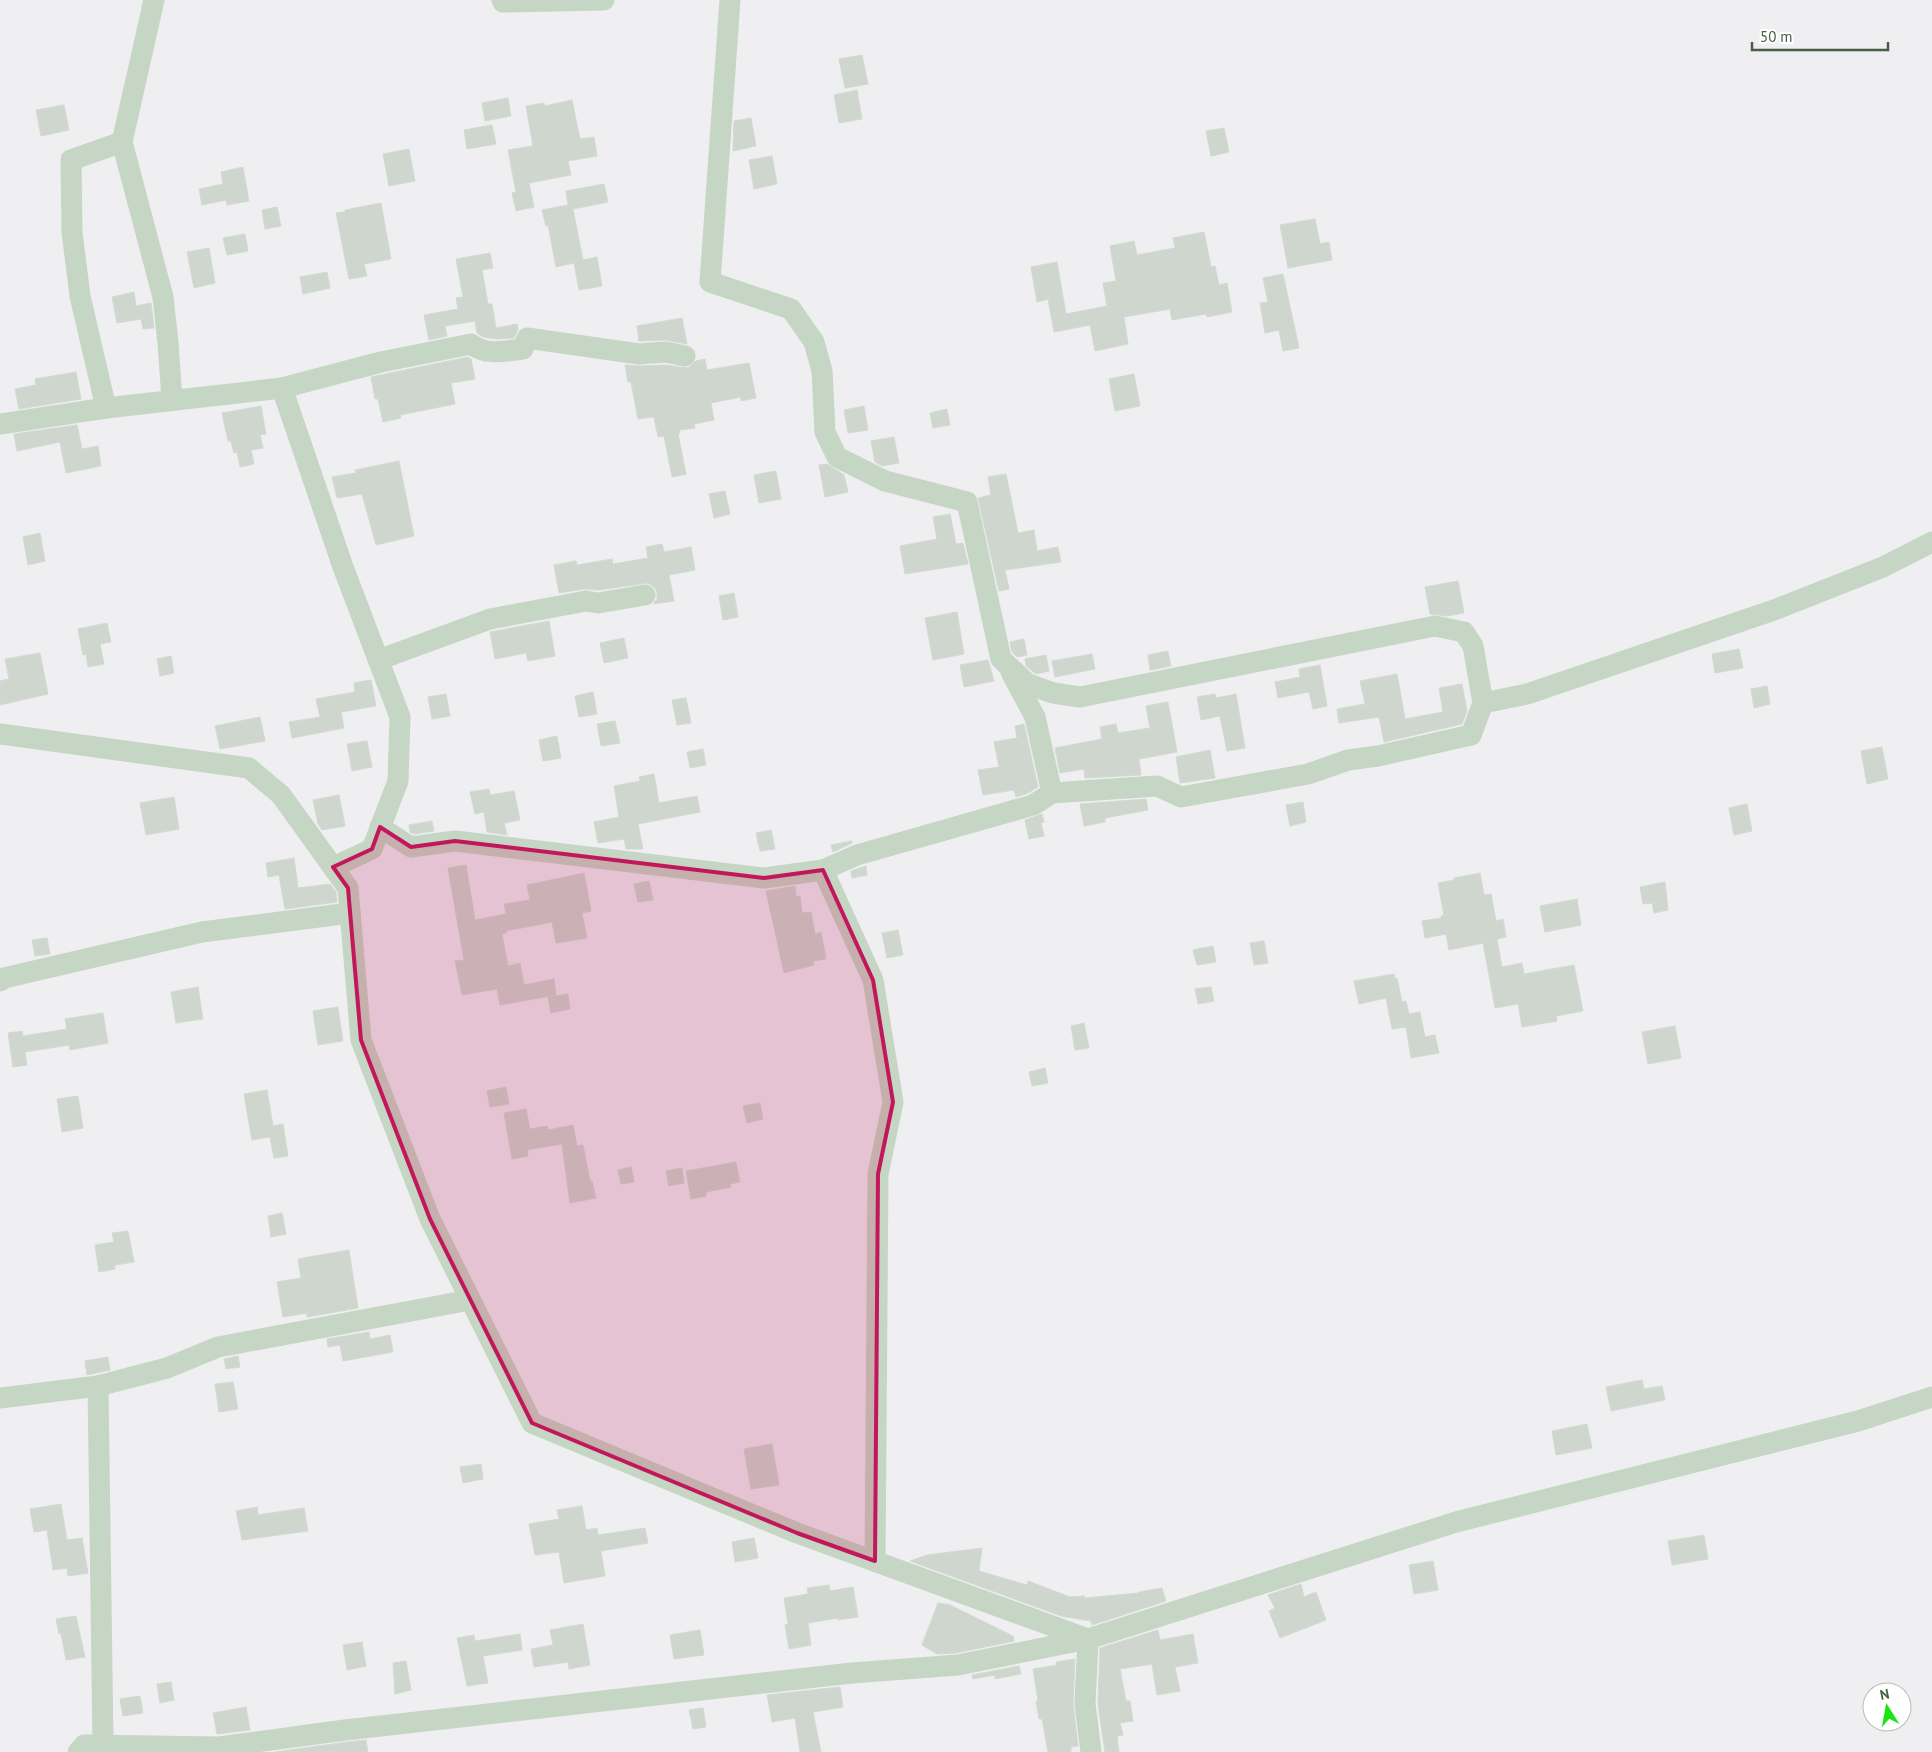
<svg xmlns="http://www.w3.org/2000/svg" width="1932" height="1752" viewBox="0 0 1932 1752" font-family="'PT Sans',sans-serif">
<rect width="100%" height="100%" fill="#efeef1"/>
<g fill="#ced6ce" stroke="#d2dad3">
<path d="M 862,55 L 868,84 L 845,88 L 839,59 Z"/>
<path d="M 857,90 L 862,119 L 839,123 L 834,95 Z"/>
<path d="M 508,98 L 511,116 L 485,121 L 482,103 Z"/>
<path d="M 572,100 L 580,139 L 594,137 L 597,156 L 568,161 L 571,175 L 529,183 L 534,207 L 516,211 L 512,193 L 516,192 L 508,150 L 533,146 L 526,106 L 544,103 L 545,106 Z"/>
<path d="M 64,105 L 69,130 L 41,136 L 36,110 Z"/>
<path d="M 751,118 L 756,146 L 733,151 L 734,121 Z"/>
<path d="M 492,125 L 496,144 L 467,149 L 464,130 Z"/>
<path d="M 1224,128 L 1229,152 L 1211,156 L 1206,131 Z"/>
<path d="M 409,149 L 415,181 L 389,186 L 383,154 Z"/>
<path d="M 772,156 L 777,184 L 754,189 L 749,160 Z"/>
<path d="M 243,167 L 249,201 L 227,205 L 226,200 L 202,205 L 199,189 L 223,184 L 221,172 Z"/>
<path d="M 604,184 L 608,202 L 573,209 L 583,260 L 597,257 L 602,286 L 579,290 L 574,263 L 556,267 L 548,225 L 546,226 L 542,210 L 568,205 L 566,191 Z"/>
<path d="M 381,203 L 391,259 L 364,264 L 367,276 L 349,279 L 336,213 L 345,212 L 345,210 Z"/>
<path d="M 277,207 L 281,226 L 265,229 L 262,210 Z"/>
<path d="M 1315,219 L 1320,244 L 1329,242 L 1332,260 L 1288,268 L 1280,225 Z"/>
<path d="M 1204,232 L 1211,267 L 1215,266 L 1219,285 L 1227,283 L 1232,312 L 1207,317 L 1206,314 L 1172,320 L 1170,309 L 1124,317 L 1128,344 L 1095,351 L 1090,325 L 1054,332 L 1048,299 L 1037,302 L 1031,267 L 1057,262 L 1066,314 L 1107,306 L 1103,283 L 1116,281 L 1110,246 L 1134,241 L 1137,255 L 1175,248 L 1173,238 Z"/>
<path d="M 245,234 L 248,251 L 227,255 L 223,238 Z"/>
<path d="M 209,248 L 215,283 L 194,288 L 187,252 Z"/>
<path d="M 490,253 L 493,268 L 482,270 L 488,304 L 492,304 L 496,328 L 517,324 L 518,329 L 514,338 L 496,339 L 483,337 L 477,333 L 475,321 L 445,326 L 447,336 L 429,340 L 424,315 L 458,309 L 456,298 L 463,297 L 456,259 Z"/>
<path d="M 327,272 L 330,288 L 303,294 L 300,277 Z"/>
<path d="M 1283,274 L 1299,348 L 1283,351 L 1279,330 L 1265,333 L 1260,303 L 1268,302 L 1263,278 Z"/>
<path d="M 134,292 L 136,306 L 151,303 L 154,328 L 143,329 L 141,319 L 117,323 L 112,297 Z"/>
<path d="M 682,318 L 687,344 L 665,340 L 639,341 L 637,326 Z"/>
<path d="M 468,357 L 471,359 L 475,379 L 451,383 L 455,404 L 400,415 L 401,418 L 383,422 L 378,399 L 375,399 L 371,377 Z"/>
<path d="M 705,359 L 707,370 L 749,363 L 756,398 L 741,401 L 741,397 L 711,403 L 714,420 L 694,424 L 695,428 L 680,430 L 680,433 L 678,434 L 686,474 L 672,477 L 664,436 L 658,437 L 654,417 L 638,419 L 631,382 L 628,382 L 625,365 L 640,366 L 665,365 L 688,368 L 696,361 Z"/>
<path d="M 76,372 L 81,399 L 19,409 L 15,389 L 36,385 L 35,379 Z"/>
<path d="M 1134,374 L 1140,406 L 1115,411 L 1109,379 Z"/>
<path d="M 261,406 L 266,434 L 260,435 L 263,448 L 251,450 L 254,464 L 240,467 L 237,452 L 234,453 L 231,441 L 228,441 L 222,413 Z"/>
<path d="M 864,406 L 868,430 L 848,433 L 844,410 Z"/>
<path d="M 947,409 L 950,425 L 933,428 L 930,413 Z"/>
<path d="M 77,425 L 82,449 L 98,446 L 101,466 L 66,473 L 60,442 L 17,451 L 14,434 Z"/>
<path d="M 894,437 L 899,463 L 882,466 L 875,462 L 871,441 Z"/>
<path d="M 399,461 L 414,536 L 376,545 L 362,494 L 337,498 L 332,477 L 356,473 L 355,470 Z"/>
<path d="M 827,464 L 844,475 L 848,492 L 825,497 L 819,465 Z"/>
<path d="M 776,471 L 781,499 L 759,503 L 754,475 Z"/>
<path d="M 1006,474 L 1018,533 L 1034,530 L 1037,551 L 1058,547 L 1061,562 L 1005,570 L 1009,589 L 999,591 L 978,498 L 991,495 L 988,477 Z"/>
<path d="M 725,491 L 730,514 L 714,518 L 709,494 Z"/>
<path d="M 950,514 L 956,544 L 963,543 L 968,564 L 905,574 L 900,546 L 937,539 L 933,517 Z"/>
<path d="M 40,533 L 45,561 L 28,565 L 23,537 Z"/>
<path d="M 662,544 L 664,552 L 691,547 L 695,570 L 669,575 L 674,601 L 653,604 L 657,599 L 657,592 L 654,587 L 648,583 L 598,590 L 584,589 L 559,593 L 554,565 L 576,561 L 577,565 L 612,559 L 613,564 L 648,558 L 646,547 Z"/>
<path d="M 1458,581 L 1464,613 L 1447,616 L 1430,614 L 1425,587 Z"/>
<path d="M 734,593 L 738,617 L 723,620 L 719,596 Z"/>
<path d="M 957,612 L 964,654 L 933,660 L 925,618 Z"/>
<path d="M 549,621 L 555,656 L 528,661 L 526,653 L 495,659 L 490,632 Z"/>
<path d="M 107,623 L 111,642 L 100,644 L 104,664 L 88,667 L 86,654 L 83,655 L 78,629 Z"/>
<path d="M 624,638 L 628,658 L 604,663 L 600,643 Z"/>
<path d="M 1024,639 L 1027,655 L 1017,657 L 1012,652 L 1010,642 Z"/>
<path d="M 1739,649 L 1743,668 L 1715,673 L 1712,654 Z"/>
<path d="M 1168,651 L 1171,666 L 1150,670 L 1148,655 Z"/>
<path d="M 40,653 L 48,694 L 0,705 L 0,681 L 9,679 L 5,659 Z"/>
<path d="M 1092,654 L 1095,669 L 1055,677 L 1052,661 Z"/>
<path d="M 1046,655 L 1049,671 L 1036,674 L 1026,666 L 1025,659 Z"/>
<path d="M 171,656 L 174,673 L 160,676 L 157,659 Z"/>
<path d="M 988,660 L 994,681 L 964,687 L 960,665 Z"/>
<path d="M 1320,665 L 1327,706 L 1313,709 L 1309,692 L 1278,698 L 1275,682 L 1300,677 L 1299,669 Z"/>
<path d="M 1397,674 L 1405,719 L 1443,712 L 1439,688 L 1462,684 L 1467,711 L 1462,724 L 1384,742 L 1379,717 L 1339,723 L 1337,709 L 1365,704 L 1360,681 Z"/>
<path d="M 371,680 L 376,706 L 341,712 L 344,728 L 292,738 L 289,722 L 320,717 L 316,699 L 355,692 L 354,683 Z"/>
<path d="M 1767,686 L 1770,704 L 1754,708 L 1751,689 Z"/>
<path d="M 593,692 L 597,714 L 579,717 L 575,696 Z"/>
<path d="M 446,694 L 450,716 L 432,719 L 428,697 Z"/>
<path d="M 1215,694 L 1216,698 L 1236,694 L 1245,748 L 1227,751 L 1220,716 L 1201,720 L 1197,697 Z"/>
<path d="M 686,698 L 691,723 L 677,725 L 672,700 Z"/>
<path d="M 1168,702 L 1177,752 L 1139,759 L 1141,775 L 1085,778 L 1084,769 L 1060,773 L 1055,748 L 1102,739 L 1100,727 L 1116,724 L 1118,733 L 1150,728 L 1146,706 Z"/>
<path d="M 260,717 L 265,741 L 220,749 L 215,726 Z"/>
<path d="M 615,721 L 620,743 L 601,746 L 597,724 Z"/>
<path d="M 1024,724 L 1038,787 L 1028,793 L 1016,797 L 1014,790 L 983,795 L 978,770 L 999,767 L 994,742 L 1017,738 L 1015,726 Z"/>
<path d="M 557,736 L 561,758 L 543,761 L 539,740 Z"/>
<path d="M 367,741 L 372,767 L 352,771 L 347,744 Z"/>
<path d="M 1882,747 L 1888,779 L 1867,784 L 1861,751 Z"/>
<path d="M 703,749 L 706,765 L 690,768 L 687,752 Z"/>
<path d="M 1210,750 L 1215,778 L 1180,783 L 1176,757 Z"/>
<path d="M 654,774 L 659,803 L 697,796 L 700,812 L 638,824 L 643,849 L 626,849 L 624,839 L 598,843 L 594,822 L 619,817 L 614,786 L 640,781 L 639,777 Z"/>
<path d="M 489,789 L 490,795 L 514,791 L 520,820 L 504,823 L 507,835 L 487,832 L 484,812 L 475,814 L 470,792 Z"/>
<path d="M 339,795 L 345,826 L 322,830 L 318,824 L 313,800 Z"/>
<path d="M 174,797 L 179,829 L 146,835 L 140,803 Z"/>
<path d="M 1146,799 L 1148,810 L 1105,818 L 1105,822 L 1084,826 L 1080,804 Z"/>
<path d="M 1303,802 L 1306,822 L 1290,826 L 1286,805 Z"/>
<path d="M 1747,804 L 1752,831 L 1734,835 L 1729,808 Z"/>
<path d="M 1042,814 L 1044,822 L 1041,823 L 1044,836 L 1029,839 L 1025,820 Z"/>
<path d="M 432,821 L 434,831 L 414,834 L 410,832 L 409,825 Z"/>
<path d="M 771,830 L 775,849 L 760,851 L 756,833 Z"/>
<path d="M 852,841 L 852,843 L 833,852 L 831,845 Z"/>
<path d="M 294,858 L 298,888 L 330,884 L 336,892 L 337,902 L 285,909 L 279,875 L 268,877 L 266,863 Z"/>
<path d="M 466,865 L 475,920 L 506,914 L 504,904 L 530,900 L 527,885 L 584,873 L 591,911 L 582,913 L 587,938 L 556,943 L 552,922 L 506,931 L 506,933 L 502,934 L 508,966 L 520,963 L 524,985 L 554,979 L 556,995 L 500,1005 L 497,989 L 462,995 L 455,961 L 464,960 L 448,868 Z"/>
<path d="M 866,866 L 867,875 L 852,878 L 851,871 Z"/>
<path d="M 1480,873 L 1484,895 L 1491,894 L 1496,921 L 1503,919 L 1506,937 L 1497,939 L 1502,967 L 1522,963 L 1524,974 L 1574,965 L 1583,1011 L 1556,1016 L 1557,1021 L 1522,1027 L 1518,1004 L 1495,1008 L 1483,943 L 1449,950 L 1446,934 L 1425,938 L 1422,921 L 1441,918 L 1441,916 L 1444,915 L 1438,883 L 1454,880 L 1454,878 Z"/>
<path d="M 649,881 L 653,900 L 638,902 L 634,884 Z"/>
<path d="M 1665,882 L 1668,910 L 1654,913 L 1652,903 L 1643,904 L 1640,887 Z"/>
<path d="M 795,886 L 796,897 L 800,896 L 802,913 L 811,912 L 815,934 L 821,932 L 826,959 L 813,961 L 814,965 L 784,973 L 766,891 Z"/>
<path d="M 1577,899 L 1581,925 L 1545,932 L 1540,906 Z"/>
<path d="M 898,930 L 903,955 L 887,958 L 882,933 Z"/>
<path d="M 47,938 L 50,954 L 35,956 L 32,940 Z"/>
<path d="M 1264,941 L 1268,963 L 1254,965 L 1250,943 Z"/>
<path d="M 1213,946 L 1216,962 L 1197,965 L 1193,950 Z"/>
<path d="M 1394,974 L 1395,979 L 1397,978 L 1402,1002 L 1406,1001 L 1409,1014 L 1420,1012 L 1425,1037 L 1435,1035 L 1439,1053 L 1411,1058 L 1406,1027 L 1392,1029 L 1386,998 L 1359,1004 L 1354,981 Z"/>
<path d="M 198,987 L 203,1019 L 176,1023 L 171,992 Z"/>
<path d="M 1211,987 L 1214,1001 L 1198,1004 L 1195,989 Z"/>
<path d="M 568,994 L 570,1009 L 551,1013 L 548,997 Z"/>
<path d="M 338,1007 L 343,1041 L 318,1045 L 313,1011 Z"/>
<path d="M 103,1013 L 108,1043 L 70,1050 L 69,1045 L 25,1052 L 27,1065 L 13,1067 L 8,1033 L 22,1031 L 23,1036 L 67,1029 L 65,1019 Z"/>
<path d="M 1084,1023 L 1089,1048 L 1075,1050 L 1071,1026 Z"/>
<path d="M 1675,1026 L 1681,1058 L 1648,1064 L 1642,1032 Z"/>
<path d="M 1045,1068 L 1048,1083 L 1032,1086 L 1029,1072 Z"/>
<path d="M 506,1087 L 509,1104 L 490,1107 L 487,1091 Z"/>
<path d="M 267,1090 L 273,1126 L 283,1124 L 288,1156 L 274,1158 L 270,1137 L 252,1140 L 244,1094 Z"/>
<path d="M 78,1096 L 83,1128 L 62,1132 L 57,1099 Z"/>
<path d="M 760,1103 L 763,1119 L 747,1123 L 743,1106 Z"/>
<path d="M 526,1109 L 530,1129 L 547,1126 L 548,1130 L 573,1125 L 577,1146 L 583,1145 L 590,1181 L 592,1181 L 596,1198 L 570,1203 L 562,1144 L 527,1150 L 528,1156 L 512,1159 L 504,1113 Z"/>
<path d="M 736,1162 L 740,1182 L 730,1184 L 731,1187 L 706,1192 L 706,1196 L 691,1199 L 686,1171 Z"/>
<path d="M 631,1167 L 634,1182 L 621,1184 L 618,1170 Z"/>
<path d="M 682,1168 L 684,1183 L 669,1186 L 666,1171 Z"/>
<path d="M 282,1213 L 286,1234 L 271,1237 L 268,1216 Z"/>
<path d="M 128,1231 L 134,1262 L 115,1265 L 115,1269 L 99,1272 L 95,1245 L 114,1242 L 112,1233 Z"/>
<path d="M 349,1250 L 358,1308 L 307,1317 L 307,1313 L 283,1317 L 277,1282 L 301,1278 L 298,1259 Z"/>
<path d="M 369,1332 L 370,1339 L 390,1335 L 393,1352 L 343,1361 L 340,1345 L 328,1347 L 327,1339 Z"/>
<path d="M 238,1356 L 240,1367 L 226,1369 L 224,1359 Z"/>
<path d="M 108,1357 L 110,1370 L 87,1375 L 85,1361 Z"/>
<path d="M 1642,1380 L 1644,1389 L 1662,1386 L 1665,1400 L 1611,1411 L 1606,1387 Z"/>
<path d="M 233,1382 L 238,1409 L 219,1412 L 215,1384 Z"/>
<path d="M 1587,1424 L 1592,1448 L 1556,1455 L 1552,1431 Z"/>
<path d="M 772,1444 L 779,1485 L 751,1489 L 744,1449 Z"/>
<path d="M 481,1464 L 483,1479 L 463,1483 L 460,1467 Z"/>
<path d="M 61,1504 L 67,1540 L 82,1538 L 88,1573 L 68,1576 L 67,1568 L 53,1570 L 47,1530 L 34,1532 L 30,1509 Z"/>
<path d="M 582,1506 L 586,1530 L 597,1528 L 598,1535 L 645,1528 L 648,1543 L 601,1551 L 605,1576 L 564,1583 L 559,1552 L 535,1555 L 529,1524 L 559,1519 L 557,1510 Z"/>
<path d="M 257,1507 L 258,1515 L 304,1508 L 308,1531 L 242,1540 L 236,1511 Z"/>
<path d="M 1704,1535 L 1708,1559 L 1672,1565 L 1668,1541 Z"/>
<path d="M 754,1538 L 758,1558 L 735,1562 L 732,1542 Z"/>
<path d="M 982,1548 L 979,1571 L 1027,1585 L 1028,1581 L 1070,1597 L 1084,1596 L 1085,1598 L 1139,1593 L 1139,1592 L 1162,1588 L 1166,1601 L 1092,1625 L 1091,1621 L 1061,1616 L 910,1561 L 927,1555 Z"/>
<path d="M 1433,1561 L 1438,1590 L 1414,1594 L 1409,1565 Z"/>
<path d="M 1301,1584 L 1304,1597 L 1316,1592 L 1326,1620 L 1280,1638 L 1269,1611 L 1275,1608 L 1268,1595 Z"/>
<path d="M 829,1585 L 830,1591 L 853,1587 L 858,1617 L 838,1620 L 838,1618 L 808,1623 L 811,1645 L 789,1649 L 785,1625 L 788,1624 L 784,1598 L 808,1594 L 807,1588 Z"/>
<path d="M 938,1603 L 950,1605 L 1013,1636 L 1014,1641 L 956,1653 L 937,1654 L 922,1645 Z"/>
<path d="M 76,1616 L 85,1657 L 66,1660 L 61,1633 L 59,1634 L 56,1619 Z"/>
<path d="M 583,1624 L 590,1665 L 569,1669 L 568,1662 L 534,1667 L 531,1649 L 553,1645 L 550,1630 Z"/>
<path d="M 700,1630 L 704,1655 L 674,1659 L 670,1635 Z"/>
<path d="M 1158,1630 L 1160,1640 L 1193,1634 L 1198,1663 L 1175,1667 L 1180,1691 L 1157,1695 L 1152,1664 L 1120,1669 L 1126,1701 L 1130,1701 L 1133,1721 L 1120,1723 L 1123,1735 L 1117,1736 L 1119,1752 L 1105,1752 L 1098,1704 L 1100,1648 Z"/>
<path d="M 520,1634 L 522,1650 L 483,1656 L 488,1683 L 467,1686 L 457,1638 L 474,1635 L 475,1641 Z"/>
<path d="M 362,1642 L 366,1666 L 347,1670 L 343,1645 Z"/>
<path d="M 1075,1659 L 1073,1704 L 1078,1746 L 1071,1747 L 1071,1752 L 1048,1752 L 1042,1719 L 1039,1719 L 1036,1701 L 1038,1701 L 1033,1669 L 1057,1665 L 1056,1662 Z"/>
<path d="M 406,1661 L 411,1690 L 395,1694 L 393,1663 Z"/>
<path d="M 1019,1666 L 1021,1674 L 995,1679 L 995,1675 L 973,1679 L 972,1675 Z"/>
<path d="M 171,1682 L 174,1700 L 160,1703 L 157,1684 Z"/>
<path d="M 840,1687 L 843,1707 L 813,1712 L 821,1752 L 800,1752 L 795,1718 L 772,1722 L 767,1695 Z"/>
<path d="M 140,1696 L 143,1713 L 123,1716 L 120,1699 Z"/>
<path d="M 246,1707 L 250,1730 L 217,1734 L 213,1713 Z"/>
<path d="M 703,1708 L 706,1727 L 693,1729 L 689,1710 Z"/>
<path d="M 366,1740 L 368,1752 L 275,1752 L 347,1742 Z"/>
</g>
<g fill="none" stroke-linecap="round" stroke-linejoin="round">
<g stroke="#c6d6c4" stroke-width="21">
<path d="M 502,0 L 503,2 L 604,0"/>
<path d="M 730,0 L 710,282 L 791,309 L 814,342 L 822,371 L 825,432 L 837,457 L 885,481 L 967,502 L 1001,659 L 1028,684 L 1053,693 L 1080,697 L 1435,626 L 1464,632 L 1473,646 L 1483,703 L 1527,694 L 1774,610 L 1883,567 L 1932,542"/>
<path d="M 122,142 L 163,297 L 168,343 L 172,400"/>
<path d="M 282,388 L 381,362 L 471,344 C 486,356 505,351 523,349 L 527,338 L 639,354 L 666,352 L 685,356"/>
<path d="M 106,408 L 282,388 L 343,567 L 400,717 L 398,781 L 372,849 L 333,867"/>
<path d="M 0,424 L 106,408 L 80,296 L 72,232 L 71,160 L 122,142 L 154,0"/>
<path d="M 378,660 L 490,619 L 586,601 L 598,603 L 645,595"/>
<path d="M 1011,672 L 1035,717 L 1052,793"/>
<path d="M 0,734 L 249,768 L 281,795 L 348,888 L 361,1040 L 430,1219 L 532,1423 L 797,1533 L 1088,1639 L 1456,1522 L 1858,1421 L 1932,1397"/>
<path d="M 380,827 L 411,847 L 455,841 L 764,878 L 823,870 L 857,855 L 1033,805 L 1052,793 L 1157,786 L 1181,797 L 1308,774 L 1348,760 L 1378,756 L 1471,735 L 1483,703"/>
<path d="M 823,870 L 873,980 L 893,1102 L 878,1174 L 875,1561"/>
<path d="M 0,981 L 4,978 L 202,932 L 350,913"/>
<path d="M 98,1386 L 103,1744"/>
<path d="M 0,1398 L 98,1386 L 167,1368 L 218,1347 L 470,1300"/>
<path d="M 78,1752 L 84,1745 L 219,1747 L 345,1730 L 852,1673 L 958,1665 L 1088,1639 L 1085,1704 L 1091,1752"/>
</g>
</g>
<path fill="#c2185b" fill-opacity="0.2" stroke="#c2185b" stroke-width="4" stroke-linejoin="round" d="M 380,827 L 411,847 L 455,841 L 764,878 L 823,870 L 873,980 L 893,1102 L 878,1174 L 875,1561 L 797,1533 L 532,1423 L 430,1219 L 361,1040 L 348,888 L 333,867 L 372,849 Z"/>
<g transform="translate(1887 1707) rotate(349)"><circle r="24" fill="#ffffff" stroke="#b6beb5"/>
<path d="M0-4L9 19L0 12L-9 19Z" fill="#19e414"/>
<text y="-8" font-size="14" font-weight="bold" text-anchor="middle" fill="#485c46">N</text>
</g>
<path d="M1752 42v8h136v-8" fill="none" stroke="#485c46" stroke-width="2.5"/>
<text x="1760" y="42" font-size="15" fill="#485c46" stroke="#ffffff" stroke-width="4" paint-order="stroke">50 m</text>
</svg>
